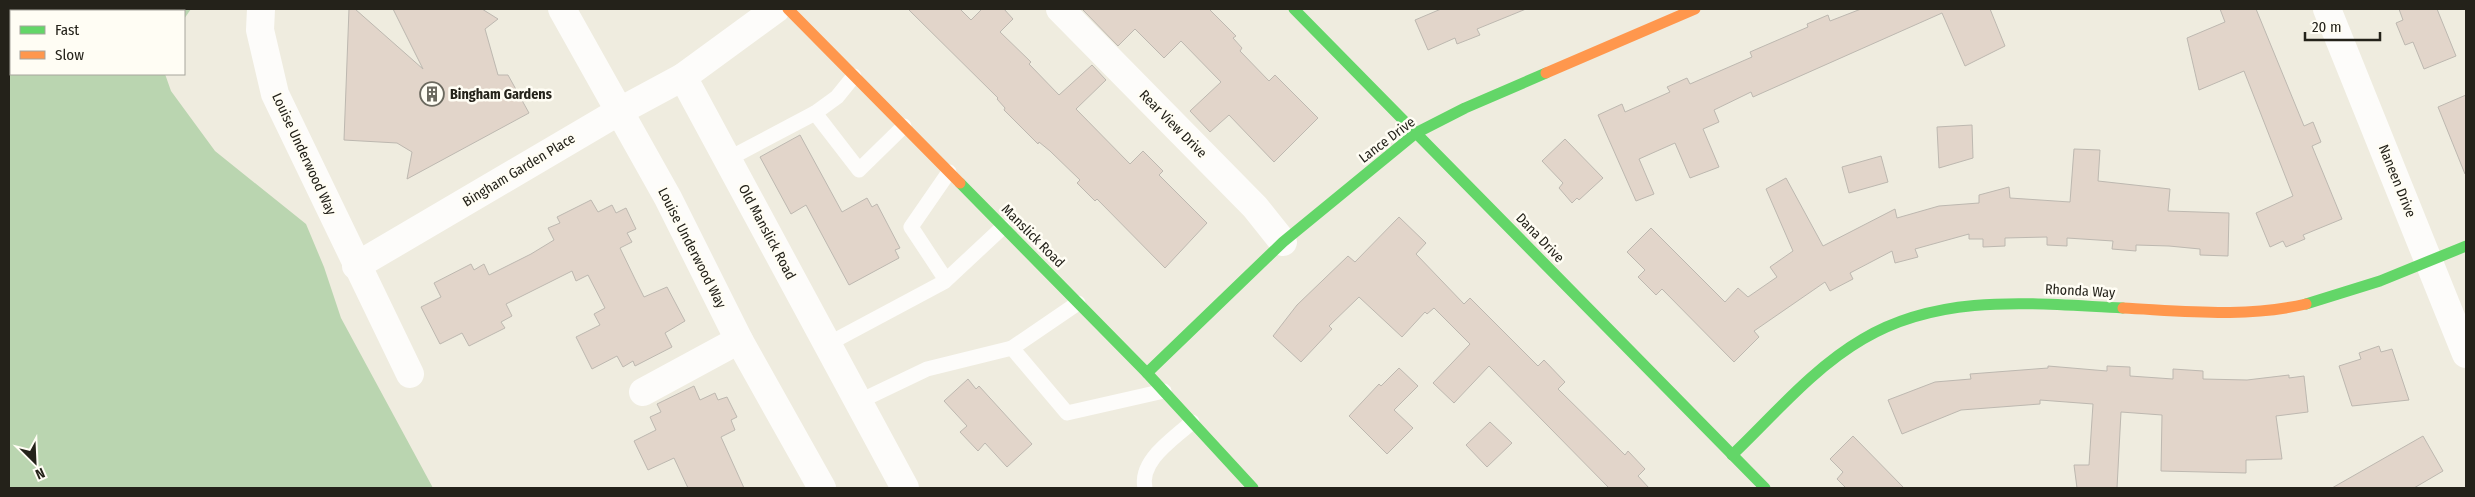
<svg xmlns="http://www.w3.org/2000/svg" width="2475" height="497" viewBox="0 0 2475 497" font-family="'Fira Sans Condensed',sans-serif">
<rect width="100%" height="100%" fill="#efecdf"/>
<path fill="#bad5b0" d="M 9,9 L 191,9 L 184,19 L 184,11 L 11,11 L 11,74 L 165,74 L 171,91 L 215,151 L 306,224 L 324,267 L 341,318 L 433,488 L 9,488 Z"/>
<g fill="#e2d5ca" stroke="#bdb8b0">
<path d="M 349,9 L 355,9 L 423,69 L 393,9 L 482,9 L 498,19 L 485,29 L 498,75 L 508,75 L 529,113 L 407,179 L 412,152 L 397,143 L 344,140 Z"/>
<path d="M 908,9 L 960,9 L 971,20 L 982,9 L 1004,9 L 1013,19 L 1000,32 L 1031,62 L 1029,64 L 1059,95 L 1092,65 L 1106,80 L 1076,109 L 1130,164 L 1143,151 L 1163,171 L 1159,175 L 1207,223 L 1165,268 L 1097,199 L 1095,201 L 1077,183 L 1080,180 L 1050,151 L 1039,142 L 1038,144 L 1004,110 L 1005,108 L 997,99 L 998,98 Z"/>
<path d="M 1082,9 L 1209,9 L 1236,36 L 1233,38 L 1242,48 L 1240,51 L 1269,81 L 1275,75 L 1318,118 L 1274,162 L 1229,115 L 1210,132 L 1190,111 L 1221,82 L 1181,41 L 1164,58 L 1135,29 L 1118,46 Z"/>
<path d="M 1441,9 L 1526,9 L 1477,29 L 1480,35 L 1457,44 L 1455,38 L 1428,50 L 1415,20 Z"/>
<path d="M 1861,9 L 1990,9 L 2005,46 L 1965,66 L 1942,13 L 1753,97 L 1751,92 L 1714,110 L 1719,122 L 1703,129 L 1719,167 L 1690,178 L 1675,143 L 1639,159 L 1654,194 L 1636,201 L 1598,115 L 1622,104 L 1625,112 L 1670,92 L 1667,87 L 1687,78 L 1690,84 L 1752,57 L 1750,52 L 1808,27 L 1807,24 L 1828,15 L 1830,21 Z"/>
<path d="M 2220,9 L 2256,9 L 2304,126 L 2313,122 L 2321,142 L 2312,146 L 2342,219 L 2303,235 L 2305,239 L 2286,247 L 2283,241 L 2270,247 L 2256,213 L 2293,196 L 2244,71 L 2199,90 L 2187,38 L 2225,22 Z"/>
<path d="M 2399,9 L 2437,9 L 2456,56 L 2424,69 L 2413,42 L 2405,45 L 2396,23 L 2403,20 Z"/>
<path d="M 2466,95 L 2466,174 L 2465,174 L 2438,107 Z"/>
<path d="M 1972,125 L 1973,158 L 1939,168 L 1937,127 Z"/>
<path d="M 800,135 L 842,212 L 867,198 L 872,207 L 877,204 L 900,248 L 895,250 L 899,258 L 849,285 L 806,205 L 791,214 L 760,157 Z"/>
<path d="M 1565,139 L 1603,178 L 1579,200 L 1577,198 L 1572,203 L 1559,188 L 1563,183 L 1542,161 Z"/>
<path d="M 2074,149 L 2100,150 L 2098,181 L 2170,189 L 2168,211 L 2229,213 L 2228,256 L 2200,255 L 2200,249 L 2169,246 L 2136,245 L 2136,251 L 2112,249 L 2113,241 L 2067,238 L 2067,246 L 2047,245 L 2047,237 L 2005,238 L 2005,246 L 1983,247 L 1983,239 L 1969,239 L 1969,234 L 1915,249 L 1918,257 L 1895,263 L 1892,251 L 1850,273 L 1853,279 L 1830,291 L 1825,282 L 1754,331 L 1759,337 L 1734,362 L 1662,289 L 1656,295 L 1638,277 L 1645,270 L 1627,252 L 1651,228 L 1725,302 L 1738,288 L 1748,297 L 1777,277 L 1770,267 L 1793,251 L 1766,189 L 1786,178 L 1823,246 L 1895,209 L 1897,218 L 1939,206 L 1979,203 L 1979,195 L 2009,187 L 2010,198 L 2070,202 Z"/>
<path d="M 1881,156 L 1888,182 L 1849,193 L 1842,167 Z"/>
<path d="M 591,200 L 598,212 L 612,205 L 616,213 L 626,208 L 636,229 L 627,233 L 632,242 L 620,248 L 635,279 L 644,297 L 667,287 L 685,321 L 665,333 L 672,347 L 635,366 L 633,361 L 623,367 L 617,356 L 592,369 L 576,337 L 600,325 L 594,314 L 605,308 L 588,275 L 576,281 L 572,271 L 506,304 L 512,316 L 501,322 L 505,328 L 469,346 L 462,333 L 440,344 L 421,307 L 441,297 L 434,283 L 471,264 L 474,270 L 484,264 L 489,275 L 531,254 L 554,240 L 548,228 L 560,223 L 557,217 Z"/>
<path d="M 1399,217 L 1426,243 L 1416,254 L 1464,304 L 1470,298 L 1538,366 L 1544,360 L 1565,382 L 1558,389 L 1625,455 L 1628,451 L 1645,469 L 1638,476 L 1649,488 L 1609,488 L 1489,366 L 1454,403 L 1433,383 L 1470,344 L 1434,308 L 1427,314 L 1425,312 L 1402,337 L 1359,297 L 1329,326 L 1332,329 L 1301,362 L 1273,336 L 1297,305 L 1348,256 L 1355,262 Z"/>
<path d="M 2379,346 L 2381,352 L 2392,349 L 2409,400 L 2352,406 L 2339,366 L 2361,359 L 2359,353 Z"/>
<path d="M 2048,366 L 2107,371 L 2107,366 L 2130,367 L 2130,376 L 2173,379 L 2173,369 L 2203,371 L 2203,379 L 2247,380 L 2289,375 L 2289,378 L 2304,376 L 2308,412 L 2276,416 L 2282,459 L 2246,460 L 2246,473 L 2161,471 L 2162,415 L 2121,412 L 2117,488 L 2077,488 L 2074,465 L 2089,465 L 2093,404 L 2040,400 L 2040,404 L 1961,410 L 1902,434 L 1888,400 L 1935,382 L 1971,379 L 1970,374 L 2048,368 Z"/>
<path d="M 1399,368 L 1418,386 L 1394,410 L 1413,428 L 1387,454 L 1349,416 L 1379,384 L 1381,386 Z"/>
<path d="M 968,379 L 976,389 L 979,386 L 1032,444 L 1007,467 L 985,443 L 978,451 L 960,432 L 967,426 L 944,401 Z"/>
<path d="M 694,386 L 700,400 L 715,393 L 718,400 L 727,397 L 737,417 L 731,420 L 735,430 L 721,437 L 744,488 L 688,488 L 674,458 L 648,470 L 634,441 L 656,430 L 650,417 L 661,412 L 657,404 Z"/>
<path d="M 1490,422 L 1512,443 L 1487,467 L 1466,445 Z"/>
<path d="M 1853,436 L 1904,488 L 1846,488 L 1837,479 L 1843,472 L 1830,459 Z"/>
<path d="M 2423,436 L 2443,471 L 2414,488 L 2332,488 Z"/>
</g>
<g fill="none" stroke-linecap="round" stroke-linejoin="round">
<g stroke="#fdfcfa" stroke-width="15">
<path d="M 815,113 L 859,170 L 904,126"/>
<path d="M 728,159 L 815,113 L 837,97 L 854,76"/>
<path d="M 946,280 L 911,227 L 949,172"/>
<path d="M 828,344 L 944,282 L 1003,227"/>
<path d="M 1012,348 L 1078,303"/>
<path d="M 858,402 L 927,369 L 1012,348 L 1067,413 L 1164,391"/>
<path d="M 1145,488 C 1139,460 1174,439 1192,422"/>
</g>
<g stroke="#fdfcfa" stroke-width="28">
<path d="M 261,9 L 260,30 L 275,94 L 410,374"/>
<path d="M 562,9 L 668,198 L 739,340 L 822,488"/>
<path d="M 776,9 L 683,77 L 905,488"/>
<path d="M 1060,9 L 1255,207 L 1283,242"/>
<path d="M 2327,9 L 2466,354"/>
<path d="M 356,266 L 618,112 L 683,77"/>
<path d="M 643,392 L 739,340"/>
</g>
<g stroke="#63d668" stroke-width="11">
<path d="M 1294,9 L 1765,488"/>
<path d="M 960,183 L 1147,373 L 1253,488"/>
<path d="M 2306,304 L 2380,281 L 2466,246"/>
<path d="M 1147,373 L 1283,242 L 1416,133 L 1465,108 L 1546,73"/>
<path d="M 1732,455 C 1773,416 1813,368 1863,339 C 1942,292 2035,304 2123,308"/>
</g>
<g stroke="#ff974d" stroke-width="11">
<path d="M 788,9 L 960,183"/>
<path d="M 1546,73 L 1695,9"/>
<path d="M 2123,308 C 2185,311 2246,318 2306,304"/>
</g>
</g>
<defs>
<g id="building-ring" transform="scale(1.25)"><circle r="9.5" fill="#fffdf4" stroke="#6b695f" stroke-width="1.5"/><path d="M-4-6H4V6H1V3H-1V6H-4ZM-2.5-4.3h1.7v1.8h-1.7ZM.8-4.3h1.7v1.8H.8ZM-2.5-1h1.7V.8h-1.7ZM.8-1h1.7V.8H.8Z" fill="#6b695f"/></g>
</defs>
<g fill-rule="evenodd">
<use href="#building-ring" x="432" y="94"/>
</g>
<g text-anchor="middle" dominant-baseline="central" stroke-width="5" stroke-linejoin="round" paint-order="stroke">
<g font-size="14" font-weight="bold" fill="#24221a" stroke="#fffdf4" text-anchor="start">
<text x="450" y="94">Bingham Gardens</text>
</g>
<g font-size="14" fill="#24221a" stroke="#fffdf4">
<text transform="translate(1173 124) rotate(45)">Rear View Drive</text>
<text transform="translate(1387 140) rotate(-37)">Lance Drive</text>
<text transform="translate(304 154) rotate(65)">Louise Underwood Way</text>
<text transform="translate(519 170) rotate(-31)">Bingham Garden Place</text>
<text transform="translate(2397 181) rotate(68)">Naneen Drive</text>
<text transform="translate(767 232) rotate(62)">Old Manslick Road</text>
<text transform="translate(1033 236) rotate(45)">Manslick Road</text>
<text transform="translate(1540 238) rotate(46)">Dana Drive</text>
<text transform="translate(692 248) rotate(63)">Louise Underwood Way</text>
<text transform="translate(2080 291) rotate(3)">Rhonda Way</text>
</g>
</g>
<rect width="2475" height="497" fill="none" stroke="#24221a" stroke-width="20"/>
<rect x="10" y="10" width="175" height="65" fill="#fffdf4" stroke="#a7a59d"/>
<rect x="20" y="26" width="25" height="8" fill="#63d668" stroke="#a7a59d"/>
<text x="55" y="35" font-size="15" fill="#24221a">Fast</text>
<rect x="20" y="51" width="25" height="8" fill="#ff974d" stroke="#a7a59d"/>
<text x="55" y="60" font-size="15" fill="#24221a">Slow</text>
<g transform="translate(35 462) rotate(156)" stroke="#fffdf4" stroke-width="4" paint-order="stroke">
<path d="M0-4L9 19L0 12L-9 19Z" fill="#24221a"/>
<text y="-8" font-size="14" font-weight="bold" text-anchor="middle" fill="#24221a">N</text>
</g>
<path d="M2305 32v8h75v-8" fill="none" stroke="#24221a" stroke-width="2.5"/>
<text x="2312" y="32" font-size="15" fill="#24221a" stroke="#fffdf4" stroke-width="4" paint-order="stroke">20 m</text>
</svg>
